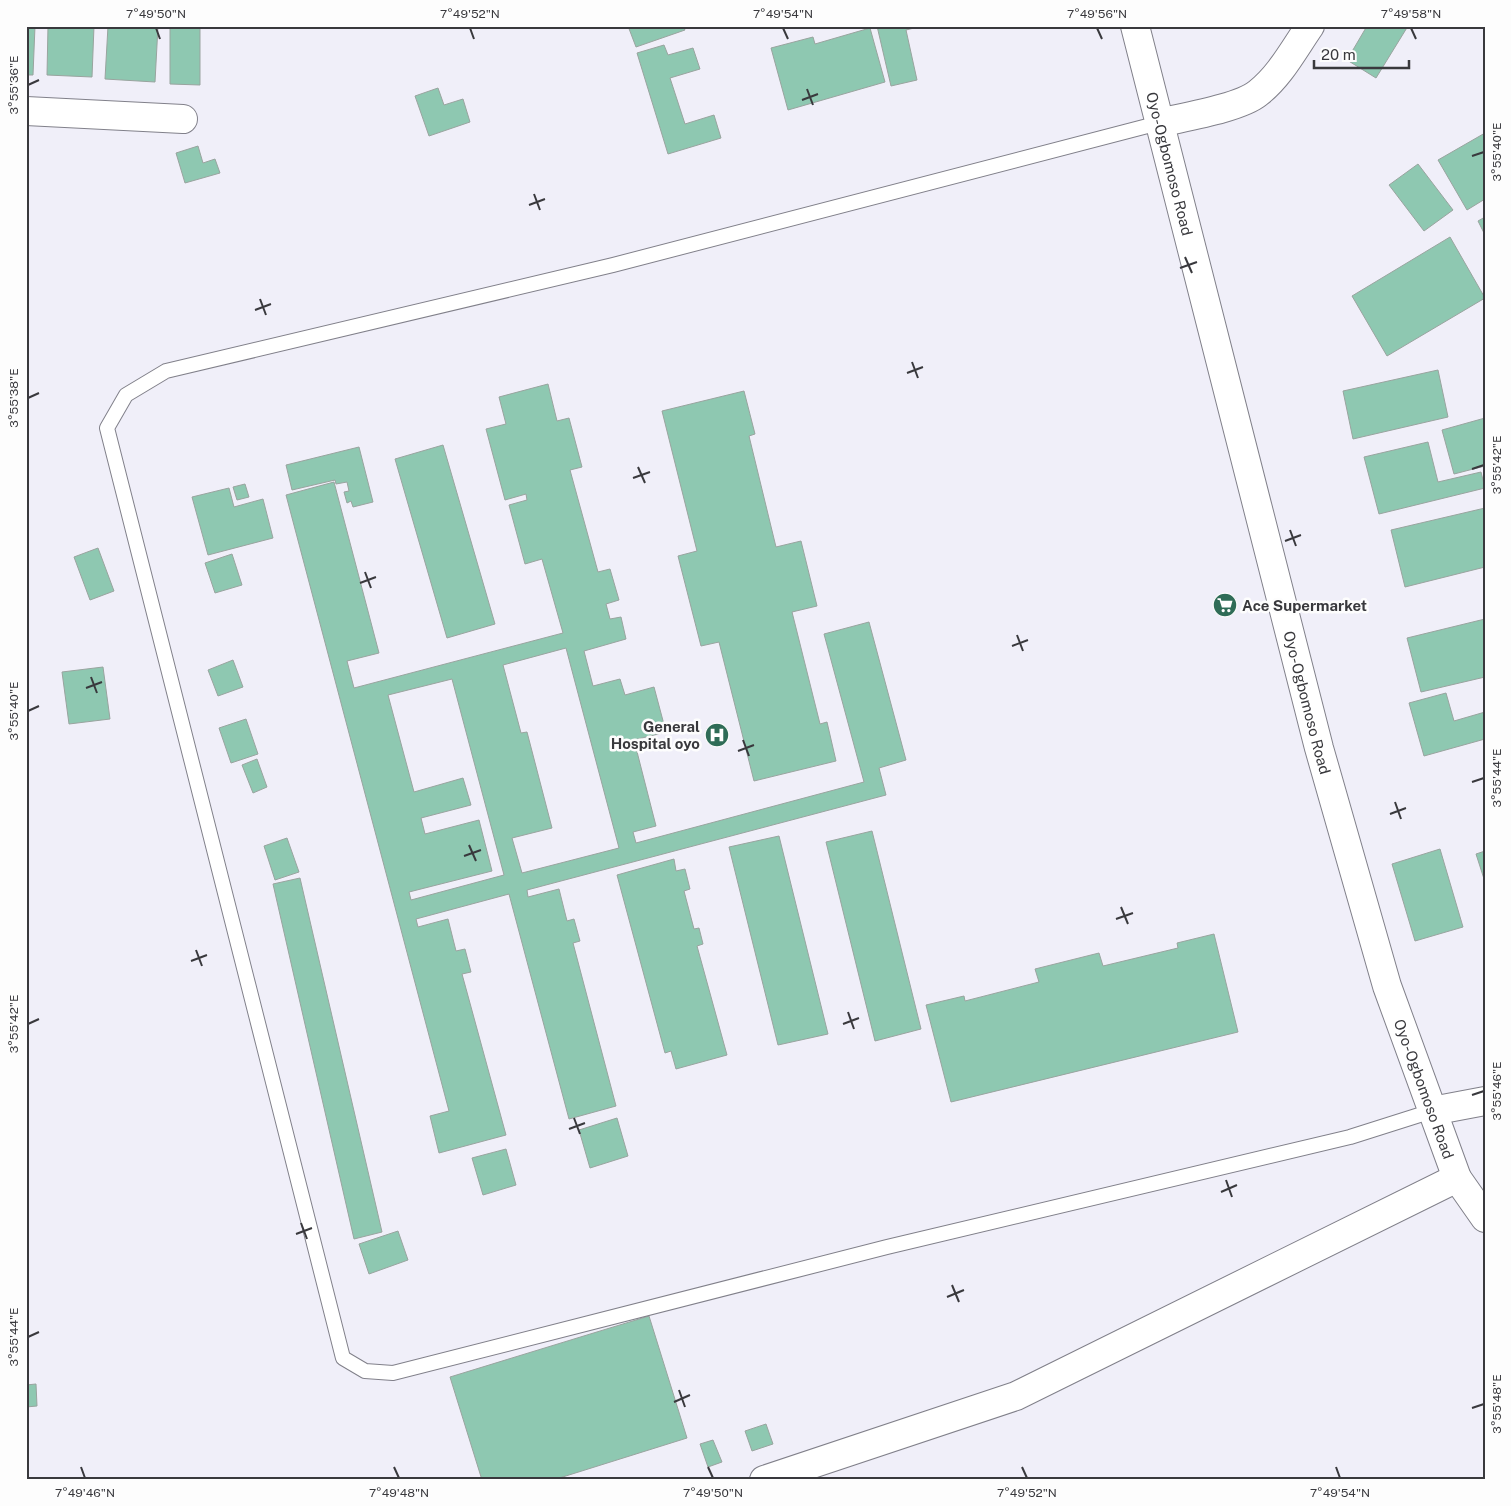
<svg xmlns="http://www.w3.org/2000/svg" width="1511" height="1506" viewBox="0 0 1511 1506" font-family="'Public Sans',sans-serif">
<rect width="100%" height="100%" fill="#f0eff9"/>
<g fill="#8ec8b1" stroke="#99a49f" fill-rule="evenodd">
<path d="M 26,26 L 35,26 L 33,75 L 26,75 Z"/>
<path d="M 48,26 L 94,26 L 92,77 L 47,75 Z"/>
<path d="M 108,26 L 158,26 L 155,82 L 105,79 Z"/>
<path d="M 170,26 L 200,26 L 200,85 L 170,84 Z"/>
<path d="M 628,26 L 683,26 L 685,30 L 636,47 Z"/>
<path d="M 877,26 L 922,26 L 906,30 L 917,80 L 891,86 Z"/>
<path d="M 1367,26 L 1408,26 L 1376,78 L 1347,60 Z"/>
<path d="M 870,28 L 885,82 L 788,110 L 771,48 L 813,37 L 815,44 Z"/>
<path d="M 664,45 L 668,55 L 693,48 L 700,69 L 670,78 L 685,124 L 714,115 L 721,138 L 668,154 L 637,53 Z"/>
<path d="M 438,88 L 444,105 L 463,99 L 470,122 L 429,136 L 415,96 Z"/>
<path d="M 1485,133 L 1485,199 L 1467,210 L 1438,160 Z"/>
<path d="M 198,146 L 203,163 L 215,159 L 220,173 L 185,183 L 176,153 Z"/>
<path d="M 1418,164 L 1453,210 L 1424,231 L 1389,185 Z"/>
<path d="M 1485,217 L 1485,235 L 1478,221 Z"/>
<path d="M 1450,237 L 1485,298 L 1387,356 L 1352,296 Z"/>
<path d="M 1438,370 L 1448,417 L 1353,439 L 1343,391 Z"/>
<path d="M 548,384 L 557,421 L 569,418 L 582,467 L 570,470 L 598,572 L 610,569 L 619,600 L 606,604 L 610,619 L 621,617 L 626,639 L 584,651 L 593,686 L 620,679 L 625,695 L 654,687 L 666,732 L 634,740 L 656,826 L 633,832 L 636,843 L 864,782 L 824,634 L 869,622 L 906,760 L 879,768 L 886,795 L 527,890 L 528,897 L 559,889 L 567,921 L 574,919 L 580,941 L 573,943 L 616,1106 L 569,1119 L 509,894 L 416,919 L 418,927 L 448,919 L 456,951 L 465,949 L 471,972 L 462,974 L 506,1135 L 439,1153 L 430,1116 L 449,1111 L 286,495 L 334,482 L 379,653 L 347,661 L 354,688 L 563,633 L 542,559 L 525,564 L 509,505 L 527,500 L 526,494 L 505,500 L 486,429 L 506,424 L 499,397 ZM 566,648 L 619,848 L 522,873 L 512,838 L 552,828 L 527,732 L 521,733 L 503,665 ZM 452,679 L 504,875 L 411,900 L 409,892 L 492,871 L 479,820 L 425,834 L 421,818 L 471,805 L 463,778 L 414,792 L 388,695 Z"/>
<path d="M 744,391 L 755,434 L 749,436 L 776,547 L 801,541 L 817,606 L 792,612 L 820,724 L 827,722 L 836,761 L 754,781 L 719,642 L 701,646 L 678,556 L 697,551 L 662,411 Z"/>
<path d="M 1485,418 L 1485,466 L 1454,474 L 1442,430 Z"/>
<path d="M 1428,442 L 1438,482 L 1481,472 L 1485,488 L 1379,514 L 1364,457 Z"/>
<path d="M 443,445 L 495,624 L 447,638 L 395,459 Z"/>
<path d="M 359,447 L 373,502 L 353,507 L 351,501 L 347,503 L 344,492 L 349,491 L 347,482 L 336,484 L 335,480 L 292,490 L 286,465 Z"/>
<path d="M 245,484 L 249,497 L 237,500 L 233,487 Z"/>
<path d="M 229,488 L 234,507 L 263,499 L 273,538 L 208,555 L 192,497 Z"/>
<path d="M 1485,508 L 1485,567 L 1405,587 L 1391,530 Z"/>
<path d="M 98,548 L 114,591 L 90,600 L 74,557 Z"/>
<path d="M 232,554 L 242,585 L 215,593 L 205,563 Z"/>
<path d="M 1485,619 L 1485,677 L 1421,692 L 1407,638 Z"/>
<path d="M 233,660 L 243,687 L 218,696 L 208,670 Z"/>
<path d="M 103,667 L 110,719 L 69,724 L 62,672 Z"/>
<path d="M 1446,693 L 1454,721 L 1485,712 L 1485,739 L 1424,756 L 1409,703 Z"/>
<path d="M 246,719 L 258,754 L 231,763 L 219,728 Z"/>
<path d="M 257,759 L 267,787 L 253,793 L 242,765 Z"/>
<path d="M 872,831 L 921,1029 L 875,1041 L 826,842 Z"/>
<path d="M 779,836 L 828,1034 L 778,1045 L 729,847 Z"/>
<path d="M 287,838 L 299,872 L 275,880 L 264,846 Z"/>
<path d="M 1440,849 L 1463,927 L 1415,941 L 1392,864 Z"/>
<path d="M 1485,851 L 1485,882 L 1476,854 Z"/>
<path d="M 674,859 L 676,871 L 685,869 L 690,889 L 684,891 L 694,929 L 699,928 L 703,944 L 697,946 L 727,1055 L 676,1069 L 671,1051 L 665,1053 L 617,875 Z"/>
<path d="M 300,878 L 382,1232 L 354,1239 L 273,884 Z"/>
<path d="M 1214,934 L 1238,1032 L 951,1102 L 926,1005 L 964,996 L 965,1001 L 1039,982 L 1035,969 L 1099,953 L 1103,966 L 1178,948 L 1177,943 Z"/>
<path d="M 617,1118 L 628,1156 L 590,1168 L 579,1130 Z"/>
<path d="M 506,1149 L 516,1185 L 483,1195 L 472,1158 Z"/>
<path d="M 398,1231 L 408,1260 L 369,1274 L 359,1244 Z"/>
<path d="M 649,1316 L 687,1438 L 553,1480 L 482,1480 L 450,1377 Z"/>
<path d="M 36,1384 L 37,1406 L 26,1407 L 26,1385 Z"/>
<path d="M 766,1424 L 773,1444 L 752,1451 L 745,1431 Z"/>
<path d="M 713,1440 L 722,1462 L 708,1467 L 700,1444 Z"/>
</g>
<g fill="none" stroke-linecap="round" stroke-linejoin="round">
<g stroke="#81808a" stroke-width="16">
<path id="service" d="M 1159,123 L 613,265 L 166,371 L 126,395 L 107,428 L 343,1358 L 365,1371 L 393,1373 L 887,1247 L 1350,1137 L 1432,1111"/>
</g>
<g stroke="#81808a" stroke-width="30">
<g id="minor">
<path d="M 26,111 L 183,119"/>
<path d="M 1159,123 C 1184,117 1240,108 1258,93 C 1280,76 1294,49 1310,26"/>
<path d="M 1432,1111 L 1485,1101"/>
</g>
</g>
<g stroke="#81808a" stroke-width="30">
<path id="tertiary" d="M 764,1480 L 1016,1396 L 1457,1178"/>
</g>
<g stroke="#81808a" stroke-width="30">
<g id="trunk">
<path id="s1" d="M 1135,26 L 1319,748 L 1387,986 L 1457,1178 L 1485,1218"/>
</g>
</g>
<use href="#service" stroke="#fff" stroke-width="14"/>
<use href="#minor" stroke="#fff" stroke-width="28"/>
<use href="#tertiary" stroke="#fff" stroke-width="28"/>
<use href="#trunk" stroke="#fff" stroke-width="28"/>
</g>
<path fill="none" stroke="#39393d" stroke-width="2" d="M 156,28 L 160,39M 470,28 L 474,39M 783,28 L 788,39M 1097,28 L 1102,39M 1411,28 L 1416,39M 28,85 L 39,80M 807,89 L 813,105M 802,100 L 818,94M 1472,156 L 1484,152M 534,194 L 540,210M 529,205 L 545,199M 1185,257 L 1192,273M 1180,268 L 1197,262M 260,299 L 266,315M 255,310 L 271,304M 912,362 L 918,378M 907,373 L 923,367M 28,398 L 39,393M 638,467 L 645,483M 1472,469 L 1484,465M 633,478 L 650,472M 1290,530 L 1296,546M 1285,541 L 1301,535M 365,572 L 371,588M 360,583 L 376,577M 1017,635 L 1023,651M 1012,646 L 1028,640M 91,677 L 97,693M 86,688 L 102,682M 28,711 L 39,706M 743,740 L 749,756M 738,751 L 754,745M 1472,782 L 1484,778M 1395,802 L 1401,819M 1390,814 L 1406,808M 469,845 L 476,861M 464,856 L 481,850M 1121,907 L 1128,924M 1116,919 L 1133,913M 196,950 L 202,966M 191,961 L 207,955M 848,1012 L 854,1029M 28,1024 L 39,1019M 843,1024 L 859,1018M 1472,1095 L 1484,1091M 574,1118 L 580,1134M 569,1129 L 585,1123M 1226,1180 L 1232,1197M 1221,1192 L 1237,1185M 301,1223 L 307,1239M 296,1234 L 312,1228M 952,1285 L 959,1302M 947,1297 L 964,1290M 28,1337 L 39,1332M 679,1390 L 685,1407M 674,1402 L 690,1395M 1472,1408 L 1484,1404M 81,1467 L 85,1478M 394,1467 L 399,1478M 708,1467 L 713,1478M 1022,1467 L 1027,1478M 1336,1467 L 1340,1478"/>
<defs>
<g id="supermarket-disc" transform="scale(1.25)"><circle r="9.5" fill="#2f6c57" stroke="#fdfdfd"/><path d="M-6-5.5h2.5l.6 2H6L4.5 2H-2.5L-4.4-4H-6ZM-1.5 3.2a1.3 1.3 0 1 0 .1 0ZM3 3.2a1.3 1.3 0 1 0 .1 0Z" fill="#fff"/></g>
<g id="hospital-disc" transform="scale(1.25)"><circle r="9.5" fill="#2f6c57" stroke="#fdfdfd"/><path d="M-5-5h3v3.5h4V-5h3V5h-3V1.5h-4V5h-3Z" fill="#fff"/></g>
</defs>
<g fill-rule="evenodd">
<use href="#supermarket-disc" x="1225" y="605"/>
<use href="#hospital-disc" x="717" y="735"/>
</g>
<g text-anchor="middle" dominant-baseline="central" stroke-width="5" stroke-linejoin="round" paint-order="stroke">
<g font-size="15" fill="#39393d" stroke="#fdfdfd">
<text stroke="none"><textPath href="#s1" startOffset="142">Oyo-Ogbomoso Road</textPath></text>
<text stroke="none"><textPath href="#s1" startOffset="698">Oyo-Ogbomoso Road</textPath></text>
<text stroke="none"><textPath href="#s1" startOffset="1102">Oyo-Ogbomoso Road</textPath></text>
</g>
<g font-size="15" font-weight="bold" fill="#39393d" stroke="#fdfdfd" text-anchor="start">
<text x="1242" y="605">Ace Supermarket</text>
<text x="700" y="726" text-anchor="end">General<tspan x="700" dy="17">Hospital oyo</tspan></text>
</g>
</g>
<rect width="1511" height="1506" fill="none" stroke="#fdfdfd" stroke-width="55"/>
<path d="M1314 60v8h95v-8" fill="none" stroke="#39393d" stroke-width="2.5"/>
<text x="1321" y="60" font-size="15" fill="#39393d" stroke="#fdfdfd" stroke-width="4" paint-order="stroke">20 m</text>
<rect x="28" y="28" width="1456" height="1450" fill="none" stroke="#39393d" stroke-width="2"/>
<g font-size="12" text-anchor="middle" fill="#39393d">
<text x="156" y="18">7°49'50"N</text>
<text x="470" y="18">7°49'52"N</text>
<text x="783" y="18">7°49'54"N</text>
<text x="1097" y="18">7°49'56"N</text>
<text x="1411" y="18">7°49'58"N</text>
<text transform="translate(14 85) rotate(-90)" y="4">3°55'36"E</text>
<text transform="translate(1497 152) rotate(-90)" y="4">3°55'40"E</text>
<text transform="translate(14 398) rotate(-90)" y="4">3°55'38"E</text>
<text transform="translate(1497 465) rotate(-90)" y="4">3°55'42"E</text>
<text transform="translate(14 711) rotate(-90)" y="4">3°55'40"E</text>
<text transform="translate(1497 778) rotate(-90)" y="4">3°55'44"E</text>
<text transform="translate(14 1024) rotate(-90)" y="4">3°55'42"E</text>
<text transform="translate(1497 1091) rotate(-90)" y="4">3°55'46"E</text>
<text transform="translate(14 1337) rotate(-90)" y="4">3°55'44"E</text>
<text transform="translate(1497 1404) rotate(-90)" y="4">3°55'48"E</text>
<text x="85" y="1497">7°49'46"N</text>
<text x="399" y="1497">7°49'48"N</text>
<text x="713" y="1497">7°49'50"N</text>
<text x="1027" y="1497">7°49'52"N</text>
<text x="1340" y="1497">7°49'54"N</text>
</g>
</svg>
